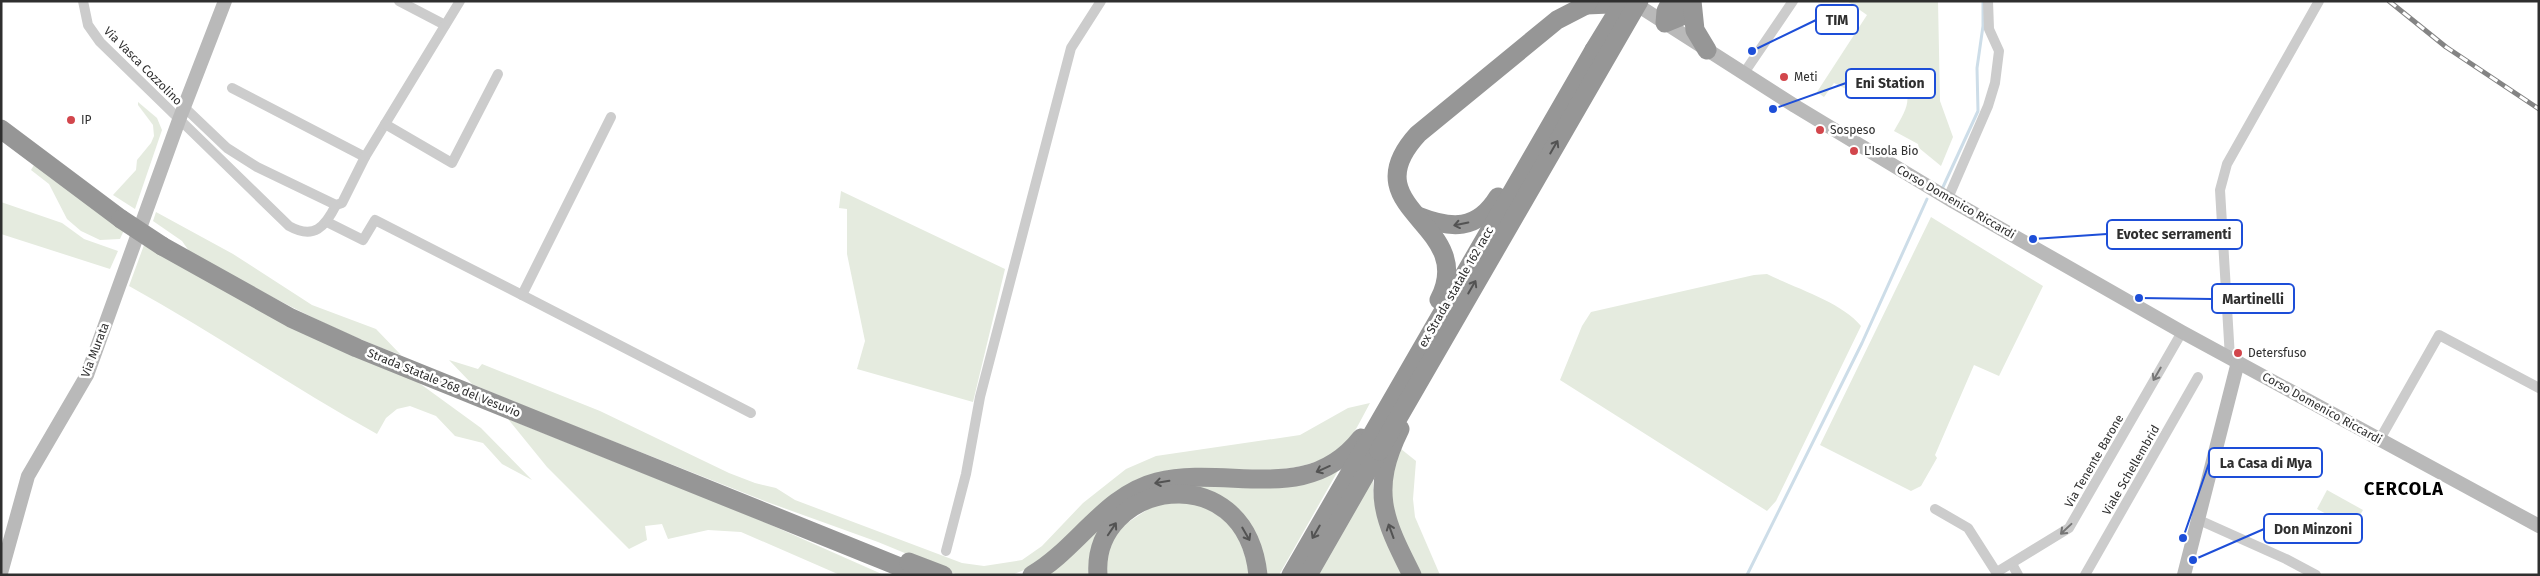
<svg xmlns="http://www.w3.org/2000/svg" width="2540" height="576" viewBox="0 0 2540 576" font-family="'Fira Sans',sans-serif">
<rect width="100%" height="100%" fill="#fff"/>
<g fill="#e5ebdf">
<path d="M 1847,1 L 1938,1 L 1940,101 L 1953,137 L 1941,166 L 1919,148 L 1918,144 L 1894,131 C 1910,104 1916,93 1888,72 L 1883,82 L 1860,68 L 1846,89 L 1834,83 L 1824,97 L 1817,92 L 1867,15 Z"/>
<path d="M 138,102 L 157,118 L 162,130 L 135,209 L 113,195 L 136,170 L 137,160 L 151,143 L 154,136 L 153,125 L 138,105 Z"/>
<path d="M 34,165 L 124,230 L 120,239 L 100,240 L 81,231 L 67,219 L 49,184 L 31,170 Z"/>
<path d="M 841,191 L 1005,269 L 973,402 L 857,369 L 865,341 L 847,254 L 847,209 L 839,208 Z"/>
<path d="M 1,202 L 62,223 L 84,239 L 118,251 L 110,269 L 1,234 Z"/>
<path d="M 156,212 L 233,254 L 312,305 L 376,329 L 401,355 C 326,328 258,290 189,251 L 182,241 L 153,221 Z"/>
<path d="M 1931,217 L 2043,286 L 1999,376 L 1974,365 L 1935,455 L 1937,458 L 1921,486 L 1911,491 L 1820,445 Z"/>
<path d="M 144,245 L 415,380 L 481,428 L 532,480 L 502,464 L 483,443 L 455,436 L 436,416 L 410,406 L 397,409 L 386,418 L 377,434 C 292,387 213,332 129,286 Z"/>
<path d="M 1767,274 C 1795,288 1842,302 1861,326 L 1776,501 L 1767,511 L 1560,380 L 1582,326 L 1591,312 L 1754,275 Z"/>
<path d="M 449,360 L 478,369 L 482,364 L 600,411 L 729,473 L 755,483 L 776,488 L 795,500 L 962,563 L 984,566 L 1022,560 L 1042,546 L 1083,503 L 1126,469 L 1156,456 L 1300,435 L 1348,408 L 1370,403 C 1361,419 1353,439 1338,450 C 1299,480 1213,471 1165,471 L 1135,480 L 1113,494 L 1045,557 L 1029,568 L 1012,575 L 958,575 L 878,542 L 767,502 L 539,412 L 472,384 Z"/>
<path d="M 508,419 L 760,520 L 884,575 L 840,575 L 741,532 L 708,530 L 668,539 L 662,524 L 645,526 L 647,540 L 629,549 L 547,467 Z"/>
<path d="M 1396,445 L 1416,461 L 1413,499 L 1415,517 L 1440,575 L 1419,575 L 1389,512 Z"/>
<path d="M 1339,469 L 1279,575 L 1265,575 L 1257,541 L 1238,513 L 1138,495 L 1092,575 L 1042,575 L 1141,491 Z"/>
<path d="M 1373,476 C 1372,520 1386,537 1405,575 L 1315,575 Z"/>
<path d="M 2327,490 L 2363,510 L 2353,528 L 2317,509 Z"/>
<path d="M 1159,502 L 1201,503 L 1235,528 L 1252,575 L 1104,575 L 1104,565 L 1115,531 Z"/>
</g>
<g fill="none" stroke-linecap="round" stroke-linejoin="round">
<g stroke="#cddde8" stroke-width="3">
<path d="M 1943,187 L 1978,111 L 1977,68 L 1983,26 L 1983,1"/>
<path d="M 1747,575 L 1862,343 L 1927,199"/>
</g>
<g stroke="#ccc" stroke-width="10">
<path d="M 83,1 L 88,25 L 100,42 L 289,226 C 314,240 325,227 336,205"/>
<path d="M 399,1 L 445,25"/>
<path d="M 1744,73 L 1793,1"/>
<path d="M 232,88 L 365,157"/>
<path d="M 184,107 L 227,148 L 257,167 L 336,205 L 342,203 L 365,157 L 460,1"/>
<path d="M 385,124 L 452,163 L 498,74"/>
<path d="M 1948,198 L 1988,106 L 1995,83 L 1999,51 L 1989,29 L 1988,1"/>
<path d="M 327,222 L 363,240 L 375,220 L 522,295 L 611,117"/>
<path d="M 522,295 L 751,413"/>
<path d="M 2230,358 L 2220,190 L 2227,164 L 2319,1"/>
<path d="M 2380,439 L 2439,335 L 2539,388"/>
<path d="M 1935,509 L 1968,528 L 1998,575"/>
<path d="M 2199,520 L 2286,559 L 2316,575"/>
<path d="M 946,551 L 966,474 L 980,397 L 1071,48 L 1101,1"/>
<path d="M 2012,564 L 2018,575"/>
<path d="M 1997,572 L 2069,528 L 2182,332"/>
<path d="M 2085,575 L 2198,377"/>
</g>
<g stroke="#b9b9b9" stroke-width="14">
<path d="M 1631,1 L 1795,106 L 1954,202 L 2182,332 L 2539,526"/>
<path d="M 1,573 L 28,476 L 87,375 L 179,120 L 225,1"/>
<path d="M 2184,575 L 2238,362"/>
</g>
<g stroke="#969696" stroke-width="19">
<path d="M 1671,1 L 1666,11 L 1665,23 L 1682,16 L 1691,3"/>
<path d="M 1692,1 L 1695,30 L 1707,50"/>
<path d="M 1586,5 L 1634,3"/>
<path d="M 1,129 L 121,219"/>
<path d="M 1418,216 C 1451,229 1477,231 1498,197"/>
<path d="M 162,246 L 291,318 L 357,348 L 920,575"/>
<path d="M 1439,300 C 1479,223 1348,210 1418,134 L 1557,20 L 1586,5 L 1589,1"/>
<path d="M 1400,429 C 1370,490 1383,518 1412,575"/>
<path d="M 909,562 L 943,575"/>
<path d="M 1032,575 C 1076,550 1105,495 1157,482 C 1228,464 1307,507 1361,438"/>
<path d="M 1098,575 C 1091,482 1245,453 1258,575"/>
<path d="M 1291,575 L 1594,50"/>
<path d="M 1308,575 L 1379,451"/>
</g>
<g stroke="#848484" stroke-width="5">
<path id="rail" d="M 2389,1 L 2446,47 L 2539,109"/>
</g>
<use href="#rail" stroke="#fff" stroke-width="3" stroke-dasharray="9" stroke-linecap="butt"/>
<g stroke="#969696" stroke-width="19">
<path d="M 1594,50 L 1624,1"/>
<path d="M 121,219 L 162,246"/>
<path d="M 1379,451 L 1639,1"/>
</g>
</g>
<defs><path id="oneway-shaft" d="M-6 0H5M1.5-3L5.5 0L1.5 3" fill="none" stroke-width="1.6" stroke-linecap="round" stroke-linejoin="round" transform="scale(1.25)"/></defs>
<g stroke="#535353">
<use href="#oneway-shaft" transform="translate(1554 147) rotate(-60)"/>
<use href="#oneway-shaft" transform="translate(1461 224) rotate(168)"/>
<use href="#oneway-shaft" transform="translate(1472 287) rotate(-60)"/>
<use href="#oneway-shaft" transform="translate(1323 469) rotate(156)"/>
<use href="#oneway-shaft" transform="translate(1162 482) rotate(171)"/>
<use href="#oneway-shaft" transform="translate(1112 529) rotate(-56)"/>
<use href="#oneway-shaft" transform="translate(1391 531) rotate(-110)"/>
<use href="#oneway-shaft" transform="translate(1316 532) rotate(120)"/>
<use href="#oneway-shaft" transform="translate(1246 534) rotate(60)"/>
</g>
<g stroke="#767676">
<use href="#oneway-shaft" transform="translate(2157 374) rotate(120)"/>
<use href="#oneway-shaft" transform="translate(2066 529) rotate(137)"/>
</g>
<g fill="#d2464c" stroke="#fff" stroke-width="2">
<circle cx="1784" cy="77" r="5"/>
<circle cx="71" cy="120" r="5"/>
<circle cx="1820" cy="130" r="5"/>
<circle cx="1854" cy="151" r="5"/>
<circle cx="2238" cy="353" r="5"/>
</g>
<g text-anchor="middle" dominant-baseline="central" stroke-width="5" stroke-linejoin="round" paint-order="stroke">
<g font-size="12" fill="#2f2f2f" stroke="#fff">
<text transform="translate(143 66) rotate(45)">Via Vasca Cozzolino</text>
<text transform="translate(1956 202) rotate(30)">Corso Domenico Riccardi</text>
<text transform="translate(1456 287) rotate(-60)">ex Strada statale 162 racc</text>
<text transform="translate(95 350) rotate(-69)">Via Murata</text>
<text transform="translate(444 383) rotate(22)">Strada Statale 268 del Vesuvio</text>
<text transform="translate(2322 408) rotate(29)">Corso Domenico Riccardi</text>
<text transform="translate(2094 461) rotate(-60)">Via Tenente Barone</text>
<text transform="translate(2131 470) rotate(-60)">Viale Schellembrid</text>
</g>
<g font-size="12" fill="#2f2f2f" stroke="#fff" text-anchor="start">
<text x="1794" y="77">Meti</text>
<text x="81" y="120">IP</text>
<text x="1830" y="130">Sospeso</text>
<text x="1864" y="151">L'Isola Bio</text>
<text x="2248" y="353">Detersfuso</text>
</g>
<g font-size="18" font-weight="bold" letter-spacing="1" fill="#000" stroke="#fff">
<text x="2404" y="489">CERCOLA</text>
</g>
</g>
<path fill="none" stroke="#1d4ed8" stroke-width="2" d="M1752 51L1816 20M1773 109L1846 83M2033 239L2107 234M2139 298L2212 299M2183 538L2209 463M2193 560L2264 529"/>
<g fill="#1d4ed8" stroke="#fff" stroke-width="2">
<circle cx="1752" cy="51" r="5"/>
<circle cx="1773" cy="109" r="5"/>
<circle cx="2033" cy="239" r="5"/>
<circle cx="2139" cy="298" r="5"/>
<circle cx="2183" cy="538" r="5"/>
<circle cx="2193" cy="560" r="5"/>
</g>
<g fill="#fff" stroke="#1d4ed8" stroke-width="2">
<rect x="1816" y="5" width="42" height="29" rx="5"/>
<rect x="1846" y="69" width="89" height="29" rx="5"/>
<rect x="2107" y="220" width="135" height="29" rx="5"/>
<rect x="2212" y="284" width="82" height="29" rx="5"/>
<rect x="2209" y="448" width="113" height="29" rx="5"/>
<rect x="2264" y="514" width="98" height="29" rx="5"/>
</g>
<g font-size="14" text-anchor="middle" font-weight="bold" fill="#2f2f2f">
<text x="1837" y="25">TIM</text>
<text x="1890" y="88">Eni Station</text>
<text x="2174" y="239">Evotec serramenti</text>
<text x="2253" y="304">Martinelli</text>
<text x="2266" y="468">La Casa di Mya</text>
<text x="2313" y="534">Don Minzoni</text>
</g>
<rect width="2540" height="576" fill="none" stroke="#2f2f2f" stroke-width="5"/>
</svg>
